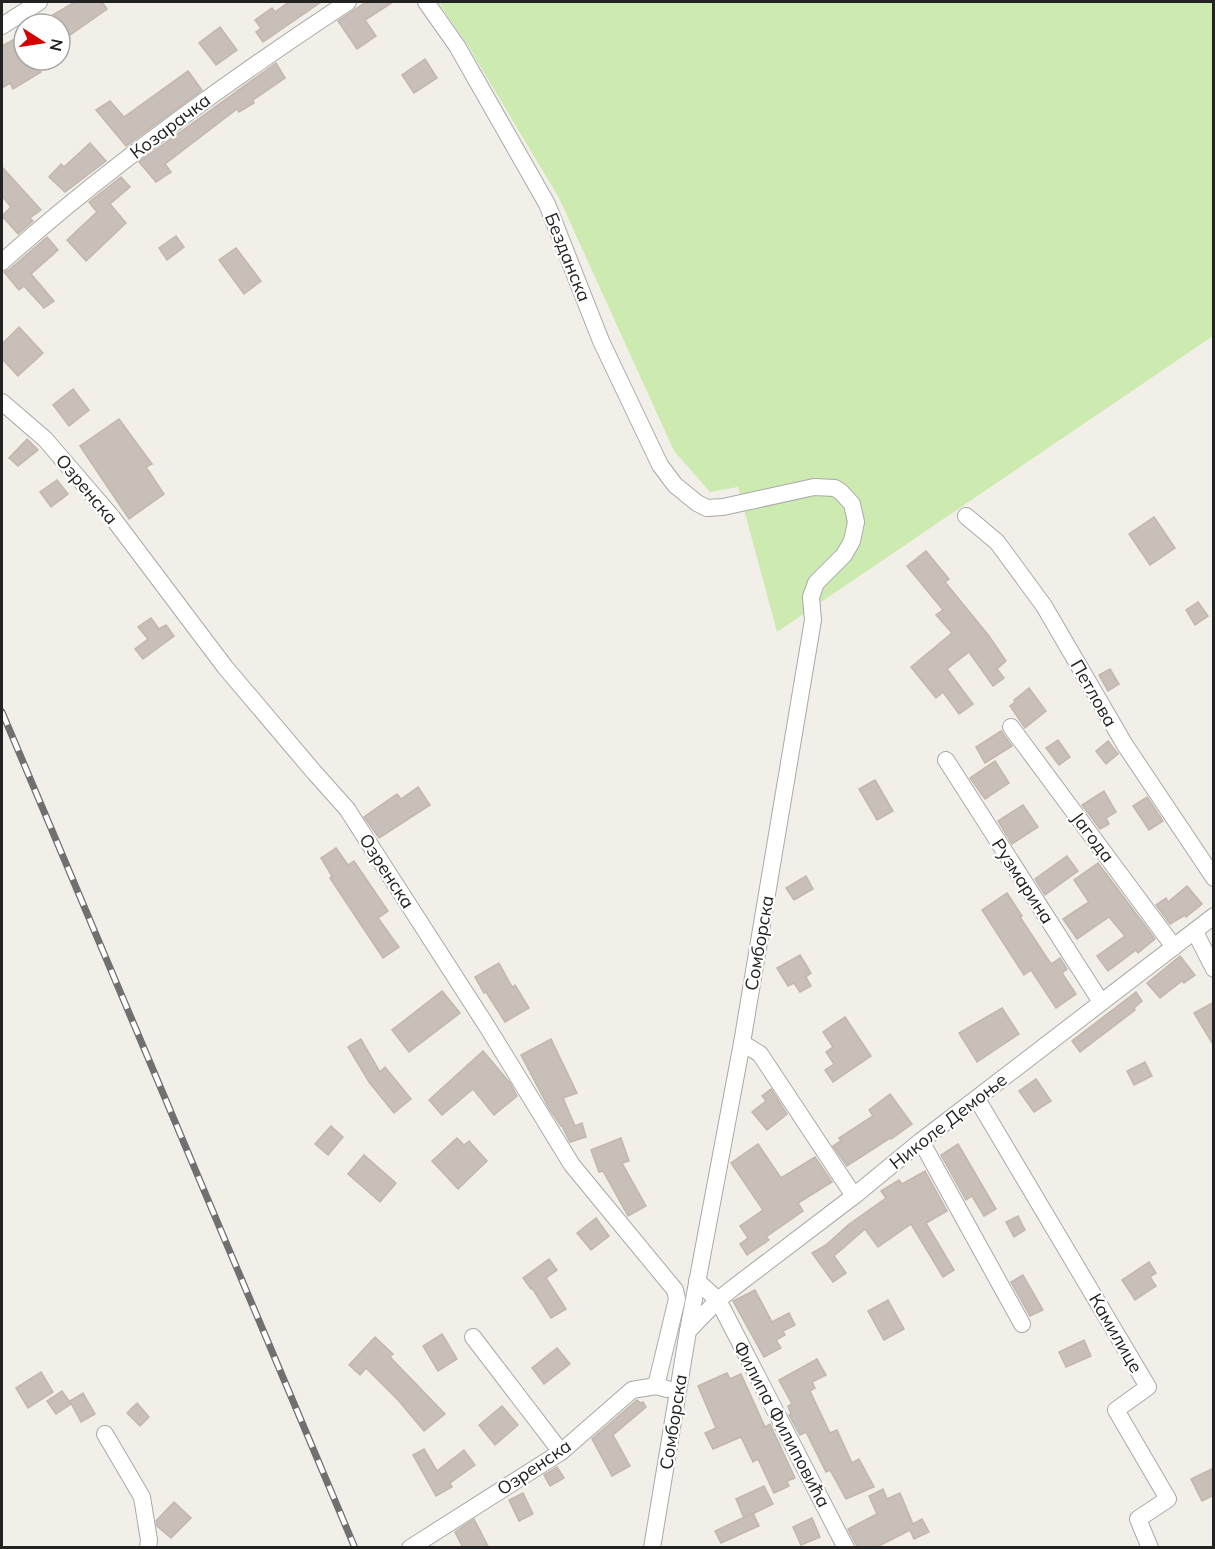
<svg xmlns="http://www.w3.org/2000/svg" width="1215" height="1549" viewBox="0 0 1215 1549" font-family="Mulish,sans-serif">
<rect width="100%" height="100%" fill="#f2efe9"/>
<path fill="#cdebb0" d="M 438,2 L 1213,2 L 1213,336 L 777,632 L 738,487 L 710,492 L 674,451 L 559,198 L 465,41 Z"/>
<g fill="#c7bfb8" stroke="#c4b6ab" stroke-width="1.5">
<path d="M 75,2 L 102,2 L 107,9 L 60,42 L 60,24 L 37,24 Z"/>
<path d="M 289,2 L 321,2 L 263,42 L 256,32 L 261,28 L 255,20 L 272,8 L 275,12 Z"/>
<path d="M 366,2 L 393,2 L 365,20 L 376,36 L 357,49 L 338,21 Z"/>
<path d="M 220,27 L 237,50 L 216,65 L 199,43 Z"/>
<path d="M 24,34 L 24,60 L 33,60 L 41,72 L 13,89 L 10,83 L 2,88 L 2,46 Z"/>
<path d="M 425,59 L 437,78 L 414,93 L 402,75 Z"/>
<path d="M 276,63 L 285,78 L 253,100 L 254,103 L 239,112 L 237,109 L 165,164 L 171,172 L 156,182 L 139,162 Z"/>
<path d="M 188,71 L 202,90 L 126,146 L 96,110 L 110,101 L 124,117 Z"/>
<path d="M 90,143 L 106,161 L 65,192 L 49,177 L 61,164 L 64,167 Z"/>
<path d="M 2,167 L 41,210 L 30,218 L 33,221 L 18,234 L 2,216 L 11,207 L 2,196 Z"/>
<path d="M 121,177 L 130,187 L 110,204 L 126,223 L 86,261 L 67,240 L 97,212 L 89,202 Z"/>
<path d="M 176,236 L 184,247 L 167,260 L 159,248 Z"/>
<path d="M 47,237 L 58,250 L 31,274 L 54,301 L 44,308 L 24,286 L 19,290 L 4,272 L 9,270 Z"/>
<path d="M 236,248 L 261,281 L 244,294 L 219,260 Z"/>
<path d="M 19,327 L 43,353 L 18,376 L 2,359 L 2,344 Z"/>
<path d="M 73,389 L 89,410 L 69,426 L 53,405 Z"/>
<path d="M 119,419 L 152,464 L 146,467 L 164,494 L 129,519 L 80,446 Z"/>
<path d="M 27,439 L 38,450 L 18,466 L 9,458 Z"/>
<path d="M 57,480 L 68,494 L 51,507 L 40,492 Z"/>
<path d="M 1154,517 L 1175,548 L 1150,565 L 1129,534 Z"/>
<path d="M 926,551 L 949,579 L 945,582 L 989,636 L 1006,661 L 997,669 L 1004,678 L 993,686 L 969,652 L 947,669 L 973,704 L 959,714 L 943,692 L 936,698 L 911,667 L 952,633 L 936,615 L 943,610 L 907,566 Z"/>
<path d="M 1198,602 L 1208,616 L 1195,625 L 1186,610 Z"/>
<path d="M 151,618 L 159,629 L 166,625 L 174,636 L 143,659 L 135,649 L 148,639 L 138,627 Z"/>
<path d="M 1110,669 L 1119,684 L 1108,691 L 1099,675 Z"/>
<path d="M 1029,688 L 1046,711 L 1025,728 L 1010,706 L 1015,702 L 1014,700 Z"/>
<path d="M 1001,731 L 1012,746 L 985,763 L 976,747 Z"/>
<path d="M 1058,740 L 1070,757 L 1059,765 L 1046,748 Z"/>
<path d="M 1108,741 L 1118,754 L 1106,764 L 1096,751 Z"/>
<path d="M 995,761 L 1009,783 L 985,799 L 970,778 Z"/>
<path d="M 875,780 L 893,811 L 877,820 L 859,789 Z"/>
<path d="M 418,787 L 430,805 L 379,838 L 364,817 L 397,794 L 401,799 Z"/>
<path d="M 1104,791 L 1116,812 L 1106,818 L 1109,824 L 1100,829 L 1082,805 Z"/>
<path d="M 1147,797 L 1163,821 L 1149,830 L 1133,806 Z"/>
<path d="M 1023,805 L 1038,827 L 1012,844 L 998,821 Z"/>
<path d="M 336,848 L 348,865 L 354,861 L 388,911 L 378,918 L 399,947 L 383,958 L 330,878 L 332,876 L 321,858 Z"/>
<path d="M 1067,856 L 1078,871 L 1045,895 L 1035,879 Z"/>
<path d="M 1098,863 L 1155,939 L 1138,953 L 1136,950 L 1108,971 L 1097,956 L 1125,936 L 1109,917 L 1077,939 L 1063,919 L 1089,902 L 1074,880 Z"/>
<path d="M 806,876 L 813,889 L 794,900 L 786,888 Z"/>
<path d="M 1187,886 L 1202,904 L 1186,917 L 1185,915 L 1170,924 L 1156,905 L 1166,898 L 1168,902 Z"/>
<path d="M 1007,893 L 1022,916 L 1020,917 L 1051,964 L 1060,958 L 1067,969 L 1062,973 L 1076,994 L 1056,1008 L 1031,970 L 1024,975 L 982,910 Z"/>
<path d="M 800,955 L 811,973 L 806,977 L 811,986 L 800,992 L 794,983 L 788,986 L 777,968 Z"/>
<path d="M 1180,956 L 1195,975 L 1184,983 L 1182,981 L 1160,998 L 1147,983 Z"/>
<path d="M 499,963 L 512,987 L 515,985 L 529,1008 L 505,1022 L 486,992 L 484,993 L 475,977 Z"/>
<path d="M 442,991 L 460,1013 L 409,1052 L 392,1030 Z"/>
<path d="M 1136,992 L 1142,1001 L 1134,1008 L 1135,1010 L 1080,1052 L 1072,1041 Z"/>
<path d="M 1214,1002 L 1214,1046 L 1194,1013 Z"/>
<path d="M 1002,1008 L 1019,1034 L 977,1062 L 959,1033 Z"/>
<path d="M 845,1017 L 871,1056 L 833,1082 L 825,1070 L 834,1064 L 826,1052 L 833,1047 L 823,1032 Z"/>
<path d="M 361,1039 L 380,1072 L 385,1067 L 411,1099 L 394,1113 L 369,1082 L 348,1047 Z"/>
<path d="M 551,1039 L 577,1093 L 563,1098 L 575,1126 L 582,1123 L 586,1137 L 570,1142 L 562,1126 L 561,1126 L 549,1108 L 521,1055 Z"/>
<path d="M 483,1051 L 510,1083 L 517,1096 L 494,1115 L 473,1089 L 442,1115 L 429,1100 Z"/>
<path d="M 1145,1062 L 1152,1076 L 1134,1085 L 1127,1071 Z"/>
<path d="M 1036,1079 L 1051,1101 L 1034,1112 L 1019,1091 Z"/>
<path d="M 771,1089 L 787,1114 L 767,1130 L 752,1112 L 766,1101 L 762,1096 Z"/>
<path d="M 890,1094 L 912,1124 L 891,1139 L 890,1138 L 847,1166 L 833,1146 L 841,1141 L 839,1138 L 873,1116 L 869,1110 Z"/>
<path d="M 331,1126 L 343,1137 L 328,1155 L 315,1144 Z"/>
<path d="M 457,1138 L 464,1145 L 469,1141 L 487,1161 L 458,1189 L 432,1161 Z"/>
<path d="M 621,1138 L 629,1161 L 622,1163 L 646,1206 L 628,1216 L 603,1171 L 599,1172 L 591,1150 Z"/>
<path d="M 758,1144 L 781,1178 L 815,1157 L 832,1182 L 798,1203 L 803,1211 L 766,1237 L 769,1240 L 747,1255 L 740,1244 L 748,1238 L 740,1226 L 763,1210 L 731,1163 Z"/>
<path d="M 958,1144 L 996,1209 L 984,1216 L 972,1196 L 966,1200 L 941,1155 Z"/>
<path d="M 364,1155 L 396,1183 L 380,1202 L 348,1174 Z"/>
<path d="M 925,1171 L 947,1211 L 926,1223 L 954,1270 L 943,1277 L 911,1224 L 878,1247 L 865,1229 L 834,1256 L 846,1273 L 833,1282 L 812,1253 L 826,1245 L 848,1225 L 886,1198 L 881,1191 L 899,1180 L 902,1184 Z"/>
<path d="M 1018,1216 L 1025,1230 L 1014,1237 L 1006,1222 Z"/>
<path d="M 596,1218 L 609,1236 L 591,1250 L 577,1233 Z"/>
<path d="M 549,1259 L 557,1270 L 546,1278 L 566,1309 L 551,1318 L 532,1288 L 531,1289 L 523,1278 Z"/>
<path d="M 1149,1262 L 1156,1273 L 1150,1277 L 1156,1286 L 1135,1300 L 1122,1280 Z"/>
<path d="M 1023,1275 L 1043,1310 L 1030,1316 L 1011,1282 Z"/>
<path d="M 755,1290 L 772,1322 L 789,1313 L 795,1325 L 783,1331 L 785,1335 L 776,1340 L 781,1348 L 764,1357 L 733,1301 Z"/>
<path d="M 888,1300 L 904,1329 L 884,1340 L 868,1311 Z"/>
<path d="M 442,1334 L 457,1359 L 438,1371 L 423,1346 Z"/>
<path d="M 375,1337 L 393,1354 L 390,1357 L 445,1414 L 424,1431 L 398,1400 L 366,1368 L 360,1375 L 349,1365 Z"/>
<path d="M 1084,1340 L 1091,1356 L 1066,1367 L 1059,1352 Z"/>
<path d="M 557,1348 L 570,1364 L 544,1384 L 532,1368 Z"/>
<path d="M 817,1359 L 826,1375 L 812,1382 L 815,1388 L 810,1391 L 830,1433 L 837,1430 L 852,1463 L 859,1459 L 874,1487 L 846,1499 L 830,1470 L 826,1472 L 806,1432 L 800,1435 L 789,1415 L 791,1414 L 788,1406 L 792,1404 L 779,1380 Z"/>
<path d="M 41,1372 L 53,1392 L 28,1408 L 16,1388 Z"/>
<path d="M 727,1373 L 730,1379 L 741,1374 L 765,1427 L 770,1424 L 795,1478 L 787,1481 L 789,1486 L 774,1493 L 758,1459 L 753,1462 L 741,1437 L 713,1449 L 705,1433 L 716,1428 L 698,1386 Z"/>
<path d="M 62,1391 L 71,1404 L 56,1414 L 47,1401 Z"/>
<path d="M 83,1393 L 95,1414 L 81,1422 L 70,1401 Z"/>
<path d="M 637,1400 L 641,1403 L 643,1402 L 646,1407 L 613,1435 L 630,1466 L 612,1476 L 592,1439 Z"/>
<path d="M 137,1403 L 149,1417 L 140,1426 L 127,1413 Z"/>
<path d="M 502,1406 L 518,1425 L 495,1445 L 479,1425 Z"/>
<path d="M 424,1449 L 437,1471 L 464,1450 L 475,1465 L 450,1483 L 452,1487 L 436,1496 L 413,1455 Z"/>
<path d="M 557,1467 L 564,1478 L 550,1486 L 544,1475 Z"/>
<path d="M 1214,1468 L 1214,1495 L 1202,1501 L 1191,1479 Z"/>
<path d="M 764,1486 L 773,1504 L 744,1518 L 736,1499 Z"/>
<path d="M 883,1489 L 887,1499 L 900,1493 L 913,1524 L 922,1519 L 929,1532 L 914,1539 L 910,1530 L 875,1548 L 858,1548 L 848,1529 L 877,1514 L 869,1496 Z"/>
<path d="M 523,1493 L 533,1514 L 519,1521 L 509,1500 Z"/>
<path d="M 174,1502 L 191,1518 L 171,1538 L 157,1526 L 156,1521 Z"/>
<path d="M 753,1513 L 759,1526 L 721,1543 L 715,1531 Z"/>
<path d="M 812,1518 L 820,1537 L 801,1545 L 793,1527 Z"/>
<path d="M 474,1519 L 489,1548 L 463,1548 L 455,1532 Z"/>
</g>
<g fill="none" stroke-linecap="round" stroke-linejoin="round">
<g stroke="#a9a9a9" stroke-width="18">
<g id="minor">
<path d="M 426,2 L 457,46 L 547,204 L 601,341 L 660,465 L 675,485 L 697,503 L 707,508 L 723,507 L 814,487 L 835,488 L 841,492 L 852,504 L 856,522 L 852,541 L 844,555 L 816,583 L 811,597 L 813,620 L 742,1043 L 688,1331 L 652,1548"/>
<path d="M 2,26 L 39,2"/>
<path d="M 2,262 C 109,166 228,81 348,2"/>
<path d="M 2,402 L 45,439 L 112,517 L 225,667 L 314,772 L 347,809 L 488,1028 L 572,1165 L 675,1290 L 677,1299 L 656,1386"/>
<path d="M 966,516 L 997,542 L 1044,606 L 1125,745 L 1214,878"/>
<path d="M 1011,727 L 1174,947"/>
<path d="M 946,760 L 1101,1002"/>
<path d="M 1195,932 L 1214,969"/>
<path d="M 742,1043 L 760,1054 L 854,1196"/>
<path d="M 977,1099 L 1148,1387 L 1116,1410 L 1168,1499 L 1138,1519 L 1150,1548"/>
<path d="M 921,1141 L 1022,1324"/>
<path d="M 697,1281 L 718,1300 L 846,1548"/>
<path d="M 688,1331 L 718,1300 L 733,1288 L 854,1196 L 921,1141 L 1214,916"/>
<path d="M 473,1337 L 561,1452"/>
<path d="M 105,1434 L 142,1497 L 149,1540 L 148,1548"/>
<path d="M 410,1548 L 561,1452 L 632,1390 L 656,1386 L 667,1389"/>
</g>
</g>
<use href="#minor" stroke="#fff" stroke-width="16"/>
<g stroke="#707070" stroke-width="7">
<path id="rail" d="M 2,712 L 355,1548"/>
</g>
<use href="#rail" stroke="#fff" stroke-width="4.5" stroke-dasharray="14" stroke-linecap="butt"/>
</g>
<g text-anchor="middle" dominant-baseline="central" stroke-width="4.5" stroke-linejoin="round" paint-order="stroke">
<g font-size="18" fill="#222" stroke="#fff">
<text transform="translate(170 126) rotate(-37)">Козарачка</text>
<text transform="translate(568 257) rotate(68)">Безданска</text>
<text transform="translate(87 489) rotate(50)">Озренска</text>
<text transform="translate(1094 693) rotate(60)">Петлова</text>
<text transform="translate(1093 837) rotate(53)">Јагода</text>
<text transform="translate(387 871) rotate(57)">Озренска</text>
<text transform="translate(1023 881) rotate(57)">Рузмарина</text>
<text transform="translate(759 943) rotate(-80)">Сомборска</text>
<text transform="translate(948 1121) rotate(-38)">Николе Демоње</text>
<text transform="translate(1116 1333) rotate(60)">Камилице</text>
<text transform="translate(673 1422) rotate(-81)">Сомборска</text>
<text transform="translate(782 1424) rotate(62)">Филипа Филиповића</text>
<text transform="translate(534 1467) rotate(-34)">Озренска</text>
</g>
</g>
<rect width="1215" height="1549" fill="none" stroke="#222222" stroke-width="6"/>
<g transform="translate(42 42) rotate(102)"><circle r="28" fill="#ffffff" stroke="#a7a7a7" stroke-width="1.5"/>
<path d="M0-4.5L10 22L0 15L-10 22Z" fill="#d40000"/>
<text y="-9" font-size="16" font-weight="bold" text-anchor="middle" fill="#222222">N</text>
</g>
</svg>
